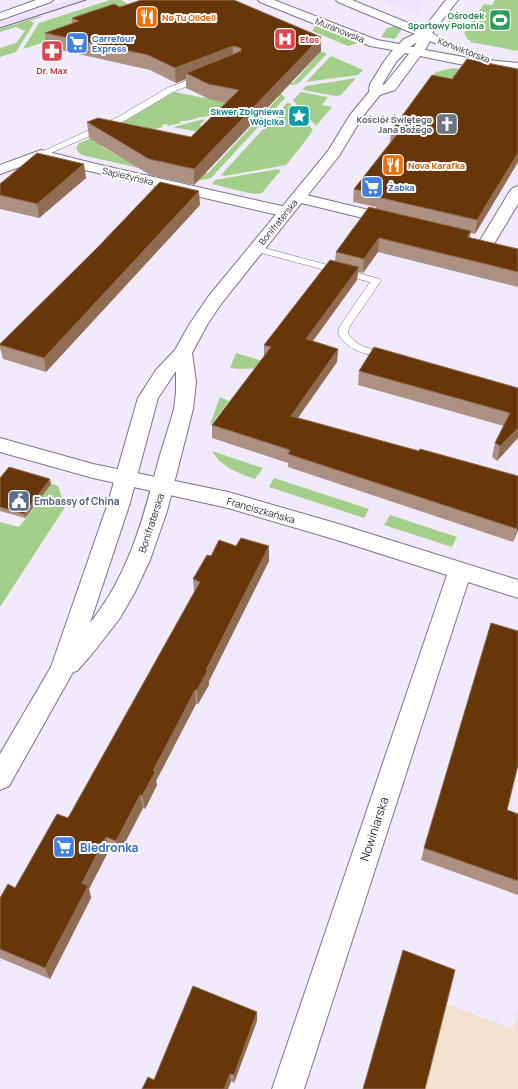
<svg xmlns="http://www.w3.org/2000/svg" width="518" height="1089" viewBox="0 0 518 1089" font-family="Manrope,sans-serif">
<rect width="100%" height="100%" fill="#f1eafc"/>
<g fill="#ece1ff">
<path d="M 69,0 L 90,0 L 0,29 L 0,22 Z"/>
<path d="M 384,0 L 424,0 L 420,5 L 420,9 L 414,11 Z"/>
</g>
<path fill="#f1e1cf" d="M 446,1004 L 513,1029 L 518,1007 L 518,1089 L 425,1089 Z"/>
<g fill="#a4cf8a">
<path d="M 110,0 L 121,0 L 129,5 L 60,37 L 23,49 L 39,23 Z"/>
<path d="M 495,0 L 518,0 L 518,51 L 470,42 L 471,40 L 468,40 L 464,33 L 484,4 L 492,5 Z"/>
<path d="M 41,16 L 43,16 L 30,21 L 34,23 L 16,52 L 0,57 L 0,48 L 16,43 L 25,31 L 16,27 L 0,32 L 0,29 Z"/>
<path d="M 316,25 L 358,43 L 348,46 L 312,31 Z"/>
<path d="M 395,26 L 402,29 L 395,39 L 381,37 L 387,28 Z"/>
<path d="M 321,51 L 327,54 L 298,84 L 283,86 L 281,81 L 293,83 Z"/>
<path d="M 331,56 L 363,70 L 358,75 L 306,82 Z"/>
<path d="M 453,68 L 461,69 C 451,83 446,80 431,77 L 436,72 Z"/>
<path d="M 356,78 L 341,95 L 336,96 L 302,90 L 306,86 Z"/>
<path d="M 253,91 L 279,91 L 285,98 L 211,178 L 197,181 L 86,156 L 80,154 L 76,149 L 79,143 L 117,127 L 126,135 L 101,146 L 120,157 L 125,155 L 208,173 L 279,97 Z"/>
<path d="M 174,92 L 215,100 L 218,97 L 231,100 L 217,114 L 203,117 L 197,117 L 198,118 L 186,121 L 180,121 L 181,123 L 168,126 L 167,124 L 162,125 L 163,127 L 142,132 L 120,124 Z"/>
<path d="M 301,92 L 328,97 L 322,105 L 332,107 L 316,126 L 293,100 Z"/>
<path d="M 287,103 L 290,103 L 313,130 L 303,144 L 286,165 L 225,176 L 221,175 Z"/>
<path d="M 204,119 L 205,120 L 200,125 L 203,127 L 199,132 L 173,127 Z"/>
<path d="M 278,169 L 281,170 L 262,193 L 253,194 L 212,184 L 215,180 Z"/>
<path d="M 236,353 L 282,367 L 241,369 L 230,368 Z"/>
<path d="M 220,397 L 229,401 L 209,427 Z"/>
<path d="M 212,451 L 263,468 L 255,479 C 239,473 222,468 212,451 Z"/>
<path d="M 274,478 L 369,509 L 364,518 L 269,487 Z"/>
<path d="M 51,484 L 58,486 L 65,507 L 0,607 L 0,522 L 19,527 Z"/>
<path d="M 390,515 L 457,537 L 452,547 L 384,525 Z"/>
</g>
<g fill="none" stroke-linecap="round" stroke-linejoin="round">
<g stroke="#7d728d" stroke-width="1">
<g id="lane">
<path d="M 199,76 L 206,78 L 173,92 L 126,120 L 44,156 L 38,156 L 37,154 L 120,116 L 167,88 Z"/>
<path d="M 257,246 L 380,279 L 381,281 L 350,326 L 348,333 C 356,349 378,350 393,354 L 394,356 L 393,358 L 389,359 C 369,354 348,353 338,333 L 340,326 L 370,282 L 254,251 L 252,249 L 254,247 Z"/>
</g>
</g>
<g stroke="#7d728d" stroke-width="2">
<g id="street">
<path d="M 41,150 L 92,163 L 286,207 L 291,209 L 294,212 L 291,215 L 286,217 L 89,171 L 42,159 L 0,174 L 0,165 Z"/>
<path d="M 518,186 L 518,204 L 495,242 L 493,245 L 487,247 L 481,245 L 479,242 L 510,191 L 513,188 Z"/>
<path d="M 298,193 L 398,217 L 400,220 L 398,223 L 392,225 L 293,201 L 290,198 L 293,195 Z"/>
<path d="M 0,438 L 93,464 L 228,492 L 342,525 L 518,580 L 518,598 L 468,582 L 304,1089 L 272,1089 L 447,575 L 337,540 L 228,508 L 93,478 L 0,452 Z"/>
</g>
</g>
<g stroke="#7d728d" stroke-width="2">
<g id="secondary">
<path d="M 36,0 L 53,0 L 51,2 L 0,20 L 0,13 Z"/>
<path d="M 258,0 L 274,0 L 377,40 L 399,44 L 404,39 L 415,34 L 338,2 L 336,0 L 352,0 L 423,29 L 446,0 L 458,0 L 432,33 L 445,41 L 439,45 L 430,41 L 425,50 L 469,58 L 518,63 L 518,71 L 469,66 L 420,56 L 395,90 L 380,95 L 363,116 L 339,156 L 221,304 L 207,325 L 192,353 L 196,382 L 193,409 L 167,511 L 150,560 L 135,592 L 120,618 L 92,654 L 77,671 L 73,672 L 9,786 L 0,790 L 0,754 L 51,667 L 107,506 L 138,398 L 156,370 L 175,350 L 189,325 L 208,297 L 328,151 L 350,115 L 369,92 L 370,84 L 385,60 L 393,50 L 370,46 L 260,2 ZM 417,42 L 414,47 L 410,47 ZM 405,53 L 409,54 L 385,84 L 382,85 L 396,62 ZM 176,371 L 176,392 L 174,409 C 169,427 163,444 158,462 C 143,520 128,576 90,623 L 129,506 L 158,398 Z"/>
</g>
</g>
<use href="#lane" fill="#fff" fill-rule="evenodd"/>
<use href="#street" fill="#fff" fill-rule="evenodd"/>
<use href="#secondary" fill="#fff" fill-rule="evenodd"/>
<path stroke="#6b6573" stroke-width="1" d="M 0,28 L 86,0"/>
</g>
<g fill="#ac9082">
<path d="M 120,7 L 321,51 L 194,185 L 150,175 L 89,138 L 87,122 L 191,137 L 226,103 L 209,99 L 186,88 L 186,79 L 176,83 L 150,70 L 47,47 L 45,33 L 72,24 L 72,18 Z"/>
<path d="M 518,69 L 518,162 L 475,234 L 470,233 L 470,238 L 518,249 L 518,287 L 378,252 L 363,273 L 358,272 L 357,280 L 313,341 L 338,349 L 337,362 L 298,418 L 518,530 L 513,542 L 288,467 L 288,463 L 212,438 L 212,425 L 264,357 L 264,345 L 335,261 L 336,252 L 376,209 L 376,207 L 353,202 L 354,189 L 390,144 L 391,131 L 452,79 Z"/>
<path d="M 86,178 L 39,218 L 0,209 L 0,184 Z"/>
<path d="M 200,205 L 46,372 L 3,359 L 0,348 L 0,344 Z"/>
<path d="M 359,371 L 518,388 L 497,461 L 492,457 L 495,443 L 504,426 L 358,385 Z"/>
<path d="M 0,478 L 51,484 L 25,518 L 0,511 Z"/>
<path d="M 236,546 L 269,546 L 269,561 L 209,681 L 209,685 L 198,704 L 196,704 L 156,781 L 157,785 L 145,809 L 143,808 L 119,854 L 109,850 L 89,889 L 91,898 L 50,979 L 0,958 L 0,898 L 15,888 L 68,818 L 194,592 L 193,579 L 211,556 Z"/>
<path d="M 507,810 L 518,814 L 518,895 L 421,860 L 424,848 Z"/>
<path d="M 257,1021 L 234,1083 L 231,1081 L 228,1089 L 142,1089 L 154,1080 Z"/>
</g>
<g fill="#906c52">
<path d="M 321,37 L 321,51 L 194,185 L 194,169 Z"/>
<path d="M 233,46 L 233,61 L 186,73 L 186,79 L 176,83 L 175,68 Z"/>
<path d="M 518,153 L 518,162 L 475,234 L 477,220 Z"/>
<path d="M 84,164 L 86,178 L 39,218 L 37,204 Z"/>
<path d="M 199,191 L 200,205 L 46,372 L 44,358 Z"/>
<path d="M 471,231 L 468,245 L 467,237 Z"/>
<path d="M 379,238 L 378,252 L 363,273 L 364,259 Z"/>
<path d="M 359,267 L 357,280 L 305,352 L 306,339 Z"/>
<path d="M 338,349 L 337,362 L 290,429 L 291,416 Z"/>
<path d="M 518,428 L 518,438 L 497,461 L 500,446 Z"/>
<path d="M 50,479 L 51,484 L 25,518 L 24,514 Z"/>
<path d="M 518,526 L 518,530 L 513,542 L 517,529 Z"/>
<path d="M 269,546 L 269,561 L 209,681 L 209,685 L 198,704 L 197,690 L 206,670 Z"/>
<path d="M 195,690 L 196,704 L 156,781 L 157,785 L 145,809 L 142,796 L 153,771 Z"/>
<path d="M 140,795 L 143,808 L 119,854 L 116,841 Z"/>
<path d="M 106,837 L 109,850 L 89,889 L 91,898 L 50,979 L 45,968 L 82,883 Z"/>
<path d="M 257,1012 L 257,1021 L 234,1083 L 234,1075 Z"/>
<path d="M 230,1074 L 231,1081 L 228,1089 L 224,1089 Z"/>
</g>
<g fill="#673609" stroke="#906c52">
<path d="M 141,0 L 234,0 L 321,37 L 194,169 L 149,159 L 87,122 L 98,118 L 191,137 L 239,90 L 208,84 L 186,73 L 241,51 L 241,48 L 233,46 L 175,68 L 148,55 L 45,33 L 79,21 L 72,18 L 114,4 L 120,7 Z"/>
<path d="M 467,59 L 518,69 L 518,153 L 477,220 L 377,197 L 379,195 L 354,189 L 398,133 L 391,131 L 432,75 L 452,79 Z"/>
<path d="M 37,153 L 84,164 L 37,204 L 0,195 L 0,184 Z"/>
<path d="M 160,182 L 199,191 L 44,358 L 0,345 L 0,344 L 97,248 Z"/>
<path d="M 369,207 L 471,231 L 467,237 L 518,249 L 518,272 L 379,238 L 364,259 L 336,252 Z"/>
<path d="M 330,260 L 359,267 L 306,339 L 338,349 L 291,416 L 419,451 L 420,449 L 518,476 L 518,526 L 517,529 L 288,454 L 290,450 L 212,425 L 271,347 L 264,345 Z"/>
<path d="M 374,347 L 518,388 L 518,428 L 500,446 L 495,443 L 510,413 L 359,371 Z"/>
<path d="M 9,467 L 50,479 L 24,514 L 0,507 L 0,478 Z"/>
<path d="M 241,538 L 269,546 L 206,670 L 208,670 L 197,690 L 195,690 L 153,771 L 155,772 L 142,796 L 140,795 L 116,841 L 106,837 L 82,883 L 88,886 L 45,968 L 0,949 L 0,898 L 8,884 L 15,888 L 57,814 L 68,818 L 200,582 L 193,579 L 207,555 L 211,556 L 219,540 L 236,546 Z"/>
<path d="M 491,623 L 518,631 L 518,765 L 507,810 L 518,814 L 518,881 L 424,848 Z"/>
<path d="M 403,950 L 455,970 L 425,1089 L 363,1089 Z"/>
<path d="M 193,986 L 257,1012 L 234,1075 L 230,1074 L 224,1089 L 142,1089 L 148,1077 L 154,1080 Z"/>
</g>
<defs>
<g id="restaurant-square" transform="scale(1.15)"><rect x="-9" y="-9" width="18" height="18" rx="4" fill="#e8710a" stroke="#fbfbfb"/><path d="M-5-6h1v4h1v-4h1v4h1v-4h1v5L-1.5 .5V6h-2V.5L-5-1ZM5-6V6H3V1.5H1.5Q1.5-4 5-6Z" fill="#fff"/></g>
<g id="stadium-square" transform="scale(1.15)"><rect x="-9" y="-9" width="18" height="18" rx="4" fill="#2e9e5b" stroke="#fbfbfb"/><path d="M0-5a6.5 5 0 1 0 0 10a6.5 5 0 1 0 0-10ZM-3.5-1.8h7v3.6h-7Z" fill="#fff"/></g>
<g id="hospital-square" transform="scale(1.15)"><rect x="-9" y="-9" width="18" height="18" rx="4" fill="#e0444e" stroke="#fbfbfb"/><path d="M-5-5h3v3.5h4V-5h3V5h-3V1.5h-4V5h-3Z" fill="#fff"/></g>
<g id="supermarket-square" transform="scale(1.15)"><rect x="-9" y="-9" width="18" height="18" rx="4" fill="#3f7fe0" stroke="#fbfbfb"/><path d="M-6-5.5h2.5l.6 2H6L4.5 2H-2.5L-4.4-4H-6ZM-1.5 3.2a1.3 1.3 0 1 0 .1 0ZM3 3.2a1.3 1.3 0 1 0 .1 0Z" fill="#fff"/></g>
<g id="pharmacy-square" transform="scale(1.15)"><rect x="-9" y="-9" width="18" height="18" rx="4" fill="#e0444e" stroke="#fbfbfb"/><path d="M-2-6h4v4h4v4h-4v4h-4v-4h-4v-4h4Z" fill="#fff"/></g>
<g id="sight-square" transform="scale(1.15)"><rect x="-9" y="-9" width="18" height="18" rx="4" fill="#0f9aa8" stroke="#fbfbfb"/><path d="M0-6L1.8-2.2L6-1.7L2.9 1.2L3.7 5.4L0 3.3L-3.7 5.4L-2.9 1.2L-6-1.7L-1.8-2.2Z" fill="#fff"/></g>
<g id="church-square" transform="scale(1.15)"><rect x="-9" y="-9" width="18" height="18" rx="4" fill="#6b7280" stroke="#fbfbfb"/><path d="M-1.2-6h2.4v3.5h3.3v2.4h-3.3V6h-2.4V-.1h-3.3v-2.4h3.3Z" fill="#fff"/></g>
<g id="civic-square" transform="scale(1.15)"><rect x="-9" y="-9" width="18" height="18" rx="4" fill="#5c6f8a" stroke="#fbfbfb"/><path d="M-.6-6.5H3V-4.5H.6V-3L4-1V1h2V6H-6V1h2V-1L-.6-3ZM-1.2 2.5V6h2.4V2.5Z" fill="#fff"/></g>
</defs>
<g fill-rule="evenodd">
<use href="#restaurant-square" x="147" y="17"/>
<use href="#stadium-square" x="500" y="20"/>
<use href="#hospital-square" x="285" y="39"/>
<use href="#supermarket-square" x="77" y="43"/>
<use href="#pharmacy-square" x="52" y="51"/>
<use href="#sight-square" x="299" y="116"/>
<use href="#church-square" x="447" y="124"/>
<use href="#restaurant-square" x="393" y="165"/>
<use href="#supermarket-square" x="372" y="187"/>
<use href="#civic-square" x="19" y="501"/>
<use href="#supermarket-square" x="64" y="847"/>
</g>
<g text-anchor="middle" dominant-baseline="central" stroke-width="4" stroke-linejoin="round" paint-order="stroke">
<g font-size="9" font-weight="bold" fill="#27864d" stroke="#fbfbfb" text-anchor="end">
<text x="484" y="15">Ośrodek<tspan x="484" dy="10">Sportowy Polonia</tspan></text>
</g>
<g font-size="9" font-weight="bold" fill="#c56008" stroke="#fbfbfb" text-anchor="start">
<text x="162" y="17">No Tu Olideli</text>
<text x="408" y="165">Nova Karafka</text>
</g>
<g font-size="9" fill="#332e3a" stroke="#fbfbfb">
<text transform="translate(340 30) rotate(22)">Muranowska</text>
<text transform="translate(464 50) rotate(21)">Konwiktorska</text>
<text transform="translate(128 176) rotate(13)">Sapieżyńska</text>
<text transform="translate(278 222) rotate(-51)">Bonifraterska</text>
</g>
<g font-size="9" font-weight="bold" fill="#366cbe" stroke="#fbfbfb" text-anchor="start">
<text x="92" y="38">Carrefour<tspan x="92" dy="10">Express</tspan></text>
<text x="388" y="187">Żabka</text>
</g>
<g font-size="9" font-weight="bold" fill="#be3a42" stroke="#fbfbfb" text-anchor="start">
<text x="300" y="39">Etos</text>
<text x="52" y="70" text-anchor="middle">Dr. Max</text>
</g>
<g font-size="9" font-weight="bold" fill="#0d838f" stroke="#fbfbfb" text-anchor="end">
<text x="284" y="111">Skwer Zbigniewa<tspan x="284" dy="10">Wójcika</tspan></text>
</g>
<g font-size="9" font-weight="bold" fill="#5b616d" stroke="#fbfbfb" text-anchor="end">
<text x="432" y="119">Kościół Świętego<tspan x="432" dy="10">Jana Bożego</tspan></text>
</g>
<g font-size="10" font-weight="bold" fill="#4e5e75" stroke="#fbfbfb" text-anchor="start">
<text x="34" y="501">Embassy of China</text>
</g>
<g font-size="10" fill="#332e3a" stroke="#fbfbfb">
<text transform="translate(261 510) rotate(16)">Franciszkańska</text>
<text transform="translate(151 523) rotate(-72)">Bonifraterska</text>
</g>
<g font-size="12" fill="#332e3a" stroke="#fbfbfb">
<text transform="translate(374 829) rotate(-72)">Nowiniarska</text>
</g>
<g font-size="12" font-weight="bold" fill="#366cbe" stroke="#fbfbfb" text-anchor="start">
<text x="80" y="847">Biedronka</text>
</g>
</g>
</svg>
